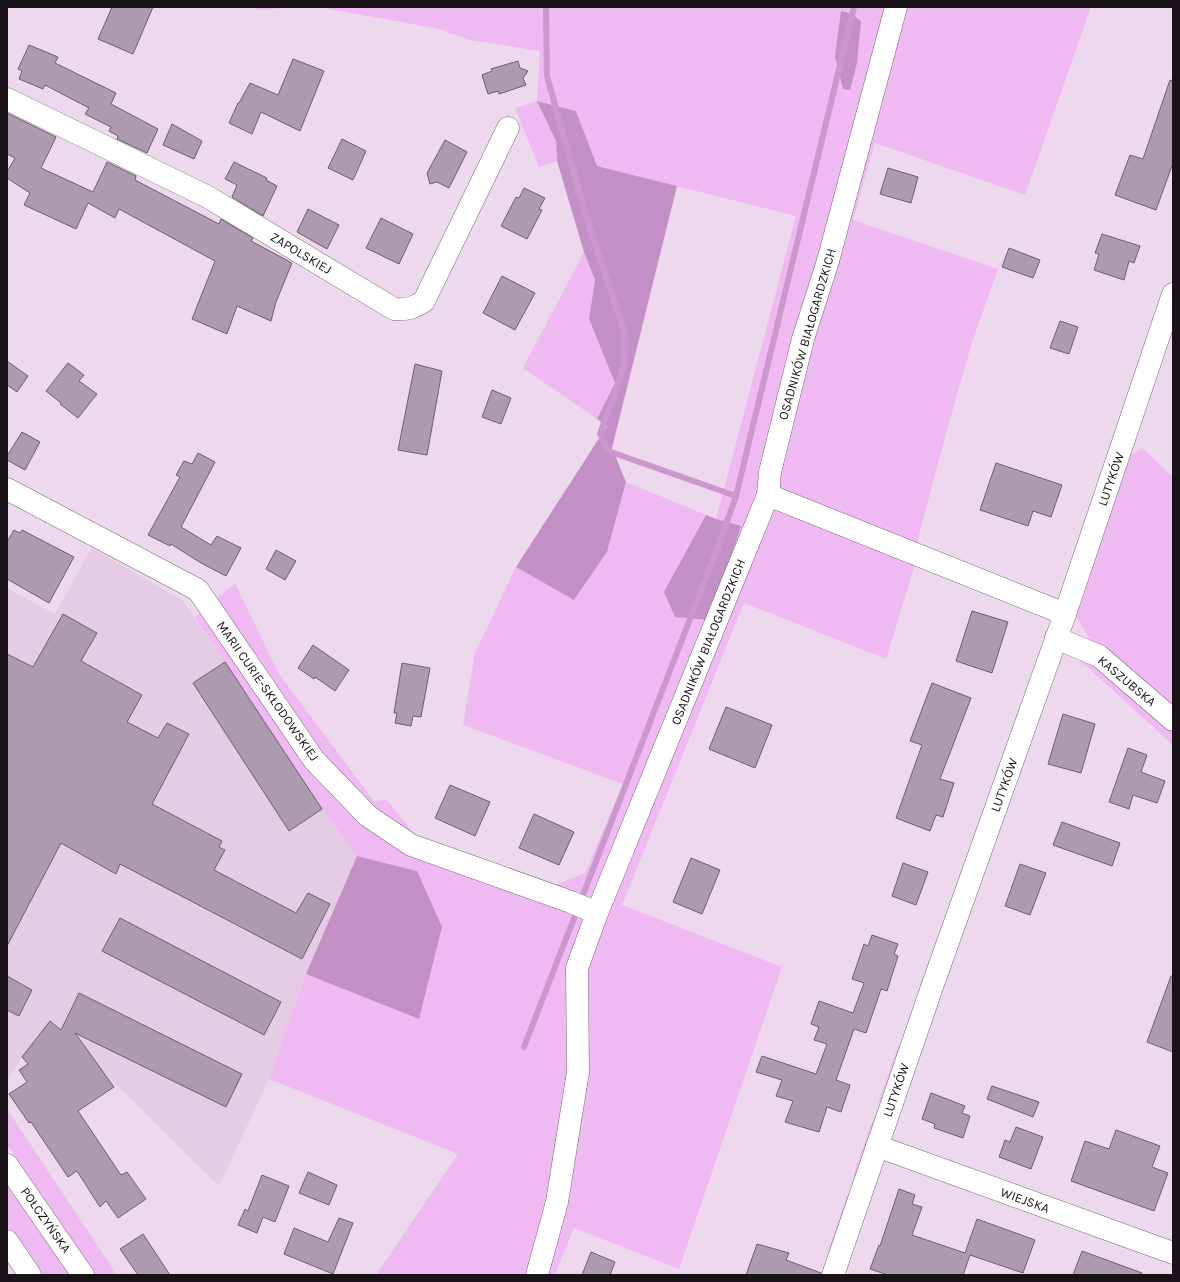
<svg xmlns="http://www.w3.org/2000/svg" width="1180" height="1282" viewBox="0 0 1180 1282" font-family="Karla,sans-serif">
<rect width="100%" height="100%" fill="#edd8ed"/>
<path fill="#e5cbe6" d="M 92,548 L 183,601 L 225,662 L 322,809 L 357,856 L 306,974 L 269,1079 L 219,1186 L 63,1032 L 50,1021 L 22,1057 L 7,1081 L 7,588 L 55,614 Z"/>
<g fill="#efbaf1">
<path d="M 249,7 L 298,7 L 261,10 Z"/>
<path d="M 318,7 L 1091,7 L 1025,195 L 875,143 L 853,220 L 998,269 L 972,342 L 947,430 L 919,535 L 914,568 L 886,659 L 744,603 L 622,905 L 782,967 L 679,1269 L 574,1228 L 555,1275 L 376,1275 L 458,1154 L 269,1079 L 306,974 L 419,1019 L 417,871 L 357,856 L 322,809 L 225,662 L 195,617 L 235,583 L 279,674 L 374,801 L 387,800 L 416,836 L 556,885 L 585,873 L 623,784 L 463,725 L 475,653 L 516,567 L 575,599 L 607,552 L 626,482 L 716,519 L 796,216 L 597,166 L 576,111 L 538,101 L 556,141 L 557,161 L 539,167 L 515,108 L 537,101 L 540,51 L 470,40 L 435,28 Z"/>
<path d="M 584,252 L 595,280 L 589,319 L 615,383 L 597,419 L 523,368 Z"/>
<path d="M 1142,448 L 1173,477 L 1173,711 L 1130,671 L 1091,641 L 1074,613 L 1125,459 Z"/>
<path d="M 1076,662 L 1087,663 L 1099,667 L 1173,729 L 1173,745 L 1085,665 Z"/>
<path d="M 899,1044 L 902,1049 L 884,1102 L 878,1103 Z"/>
<path d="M 7,1109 L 117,1275 L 93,1275 L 7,1144 Z"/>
<path d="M 872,1122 L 875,1126 L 859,1175 L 853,1176 Z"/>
<path d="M 7,1181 L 72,1275 L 41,1275 L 7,1225 Z"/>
<path d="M 848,1193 L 851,1197 L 833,1250 L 828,1251 Z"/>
</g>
<g fill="#c390c5">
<path d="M 841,11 L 850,13 L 861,21 L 857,63 L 850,90 L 843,89 L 835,56 Z"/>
<path d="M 537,101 L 576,111 L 597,166 L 677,186 L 612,448 L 626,482 L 607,552 L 574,600 L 516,567 L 607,426 L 597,419 L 615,383 L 589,319 L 595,280 L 584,252 L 557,161 L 556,141 Z"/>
<path d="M 706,515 L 716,519 L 741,526 L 710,620 L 675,617 L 664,592 Z"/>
<path d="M 357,856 L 417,871 L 442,927 L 419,1019 L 306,974 Z"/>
</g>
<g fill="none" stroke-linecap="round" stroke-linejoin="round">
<g stroke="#cb97cd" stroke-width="6">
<path d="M 546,7 L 547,76 L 584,209 L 625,334 L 624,366 L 600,434 L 608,451 L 736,496"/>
<path d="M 524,1047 L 716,552 L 736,496 L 854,7"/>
</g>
</g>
<g fill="#ae9aae" stroke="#6f5d6f">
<path d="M 112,7 L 153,7 L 133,54 L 98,39 Z"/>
<path d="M 29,45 L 58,57 L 55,63 L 116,93 L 111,104 L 158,129 L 147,153 L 117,139 L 118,136 L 109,131 L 111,127 L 85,114 L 89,108 L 45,85 L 43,89 L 19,79 L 22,71 L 18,69 Z"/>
<path d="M 293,59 L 324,71 L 300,131 L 261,112 L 252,134 L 229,123 L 238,103 L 239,103 L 250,83 L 278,95 Z"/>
<path d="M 518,61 L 520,68 L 528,71 L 523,78 L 526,85 L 499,94 L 498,91 L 488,94 L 482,75 L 492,71 L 491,69 Z"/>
<path d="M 1170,80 L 1173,81 L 1173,163 L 1156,210 L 1115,195 L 1130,155 L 1143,159 Z"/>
<path d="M 7,113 L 56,137 L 41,168 L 93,192 L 107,162 L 136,176 L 135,180 L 219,224 L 221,219 L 253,238 L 251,241 L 292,263 L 276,302 L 271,321 L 237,306 L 227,334 L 192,319 L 215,261 L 119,209 L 115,218 L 88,203 L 76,229 L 24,205 L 30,193 L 7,178 L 7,172 L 15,158 L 7,154 Z"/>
<path d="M 172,124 L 202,141 L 194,159 L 163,145 Z"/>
<path d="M 342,139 L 366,151 L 353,180 L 328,168 Z"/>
<path d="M 445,140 L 467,152 L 449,188 L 437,182 L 430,184 L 427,173 Z"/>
<path d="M 234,162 L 267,178 L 266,180 L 277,186 L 263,216 L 232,197 L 237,185 L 225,179 Z"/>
<path d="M 888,168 L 918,177 L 911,203 L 880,194 Z"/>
<path d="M 524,188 L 545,198 L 539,209 L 542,210 L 527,239 L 501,226 L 516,197 L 519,198 Z"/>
<path d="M 308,209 L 339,225 L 327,249 L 297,232 Z"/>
<path d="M 381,218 L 413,234 L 399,264 L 366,248 Z"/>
<path d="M 1102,234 L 1140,246 L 1134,263 L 1129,261 L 1124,280 L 1094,270 L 1099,254 L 1095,253 Z"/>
<path d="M 1009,248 L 1040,260 L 1033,278 L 1002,267 Z"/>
<path d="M 502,276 L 535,293 L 515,330 L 483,313 Z"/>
<path d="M 1060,321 L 1078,327 L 1069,354 L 1050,348 Z"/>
<path d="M 7,361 L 28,376 L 17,392 L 7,385 Z"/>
<path d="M 68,363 L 84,375 L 79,381 L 97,394 L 78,418 L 60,404 L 61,403 L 46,391 Z"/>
<path d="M 415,364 L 442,371 L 427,455 L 398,450 Z"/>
<path d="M 492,390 L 511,398 L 501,424 L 482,417 Z"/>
<path d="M 22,432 L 40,442 L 25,470 L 7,460 L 7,456 Z"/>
<path d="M 198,453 L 215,462 L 181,527 L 211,545 L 217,536 L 241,548 L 226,576 L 201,563 L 171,544 L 170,546 L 148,535 L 180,477 L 176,475 L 184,461 L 192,464 Z"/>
<path d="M 996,463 L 1062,485 L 1051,517 L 1033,511 L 1028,526 L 980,510 Z"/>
<path d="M 14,530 L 20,533 L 22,530 L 74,557 L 49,603 L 7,579 L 7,542 Z"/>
<path d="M 276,550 L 296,561 L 285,580 L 266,569 Z"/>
<path d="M 972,611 L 1008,622 L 992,673 L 956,661 Z"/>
<path d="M 63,614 L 97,633 L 81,661 L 142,695 L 127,722 L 158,738 L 167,723 L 189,734 L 152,804 L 222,841 L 219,847 L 225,850 L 214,870 L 296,913 L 308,893 L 330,904 L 302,959 L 120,864 L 116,874 L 61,843 L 7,946 L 7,654 L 33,667 Z"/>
<path d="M 313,645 L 349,670 L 335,691 L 315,677 L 314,679 L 298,668 Z"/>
<path d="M 225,662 L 322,809 L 289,831 L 193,683 Z"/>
<path d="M 402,663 L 430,668 L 421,717 L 413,716 L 411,726 L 395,723 L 397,713 L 394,713 Z"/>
<path d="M 932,683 L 971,698 L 940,779 L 954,783 L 943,817 L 936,815 L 930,831 L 896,818 L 922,745 L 910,741 Z"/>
<path d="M 726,707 L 772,725 L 755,768 L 709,749 Z"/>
<path d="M 1063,714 L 1095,724 L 1081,773 L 1048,764 Z"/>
<path d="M 1128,748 L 1147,755 L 1141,772 L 1165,781 L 1157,803 L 1133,795 L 1129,809 L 1109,802 Z"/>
<path d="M 450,785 L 490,802 L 475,836 L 435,818 Z"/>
<path d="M 534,814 L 574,832 L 559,865 L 519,848 Z"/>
<path d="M 1062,822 L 1120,843 L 1112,866 L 1053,845 Z"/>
<path d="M 691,858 L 720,870 L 702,914 L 673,902 Z"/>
<path d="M 903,863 L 928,872 L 916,905 L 892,896 Z"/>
<path d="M 1020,864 L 1046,873 L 1030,915 L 1005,906 Z"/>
<path d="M 120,918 L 281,1002 L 264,1035 L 102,951 Z"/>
<path d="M 872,935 L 898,944 L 894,954 L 898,956 L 887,991 L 881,989 L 866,1033 L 854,1029 L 836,1080 L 850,1085 L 841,1112 L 827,1107 L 819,1132 L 785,1122 L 793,1101 L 776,1096 L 782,1080 L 756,1072 L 762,1056 L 816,1074 L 827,1044 L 814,1040 L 819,1027 L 811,1024 L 819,1001 L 853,1013 L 864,983 L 852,979 L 864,944 L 868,946 Z"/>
<path d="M 7,976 L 32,990 L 19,1016 L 7,1010 Z"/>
<path d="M 1171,976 L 1173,976 L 1173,1052 L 1147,1042 Z"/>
<path d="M 79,993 L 242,1074 L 226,1107 L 75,1033 L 114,1087 L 78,1111 L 121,1175 L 127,1172 L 146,1199 L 118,1218 L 106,1201 L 100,1207 L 77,1171 L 68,1177 L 31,1122 L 29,1123 L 9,1094 L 27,1082 L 19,1070 L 28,1064 L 22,1057 L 50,1021 L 61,1030 Z"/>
<path d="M 992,1086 L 1039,1102 L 1033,1117 L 987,1099 Z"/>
<path d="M 931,1093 L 965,1106 L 962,1113 L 970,1116 L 963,1138 L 934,1128 L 935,1124 L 922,1119 Z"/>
<path d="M 1016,1127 L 1043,1137 L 1031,1169 L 999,1157 L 1005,1140 L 1010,1142 Z"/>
<path d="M 1116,1130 L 1160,1146 L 1152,1167 L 1168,1173 L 1154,1211 L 1071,1181 L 1085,1141 L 1109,1149 Z"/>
<path d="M 308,1172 L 337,1185 L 329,1205 L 299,1193 Z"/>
<path d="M 262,1175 L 289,1186 L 275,1222 L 263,1217 L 257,1233 L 238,1225 L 245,1209 L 248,1211 Z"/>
<path d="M 899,1189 L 915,1195 L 912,1204 L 922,1207 L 912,1235 L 965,1253 L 977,1219 L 1035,1240 L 1023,1273 L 970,1255 L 963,1275 L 888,1275 L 870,1269 L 879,1245 L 880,1246 Z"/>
<path d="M 339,1218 L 353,1223 L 333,1274 L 284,1254 L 294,1228 L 328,1242 Z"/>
<path d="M 143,1234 L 170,1275 L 138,1275 L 120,1249 Z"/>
<path d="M 757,1244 L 789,1253 L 786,1260 L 821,1273 L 821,1275 L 746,1275 Z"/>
<path d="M 1082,1251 L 1142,1273 L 1142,1275 L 1073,1275 Z"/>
<path d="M 591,1252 L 615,1262 L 610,1275 L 582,1275 Z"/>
</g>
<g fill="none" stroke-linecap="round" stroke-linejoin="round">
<g stroke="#776578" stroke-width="23">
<g id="minor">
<path d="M 7,99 L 208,197 L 394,309 C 406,310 414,308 424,301 L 508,128"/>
<path d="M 7,489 L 198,590 L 314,760 L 368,816 L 411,845 L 571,902 L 597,913"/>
<path d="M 768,495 L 1065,614"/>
<path d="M 1056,638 L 1099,656 L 1173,720"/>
<path d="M 877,1146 L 1173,1253"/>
<path d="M 7,1165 L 83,1275"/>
<path d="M 7,1241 L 30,1275"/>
<path d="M 537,1275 L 557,1202 L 578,1072 L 577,968 L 597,913 L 768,495 L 770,472 L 803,339 L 828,261 L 896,7"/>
<path d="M 833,1275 L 932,987 L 1065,614 L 1173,294"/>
</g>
</g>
<use href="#minor" stroke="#fff" stroke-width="22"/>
</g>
<g text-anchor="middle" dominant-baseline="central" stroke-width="4" stroke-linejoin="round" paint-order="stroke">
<g font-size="13" fill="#191219" stroke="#fff">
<text transform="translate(301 253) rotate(31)">ZAPOLSKIEJ</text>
<text transform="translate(807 334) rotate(-74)">OSADNIKÓW BIAŁOGARDZKICH</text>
<text transform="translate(1111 479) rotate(-71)">LUTYKÓW</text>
<text transform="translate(708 642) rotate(-68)">OSADNIKÓW BIAŁOGARDZKICH</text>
<text transform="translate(1127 681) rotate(40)">KASZUBSKA</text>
<text transform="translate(268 691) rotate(55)">MARII CURIE-SKŁODOWSKIEJ</text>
<text transform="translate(1004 785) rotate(-70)">LUTYKÓW</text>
<text transform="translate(896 1090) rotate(-71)">LUTYKÓW</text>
<text transform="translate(1025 1200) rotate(20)">WIEJSKA</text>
<text transform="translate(46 1220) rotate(55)">POŁCZYŃSKA</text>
</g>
</g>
<rect width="1180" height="1282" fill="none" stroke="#191219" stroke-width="16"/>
</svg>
